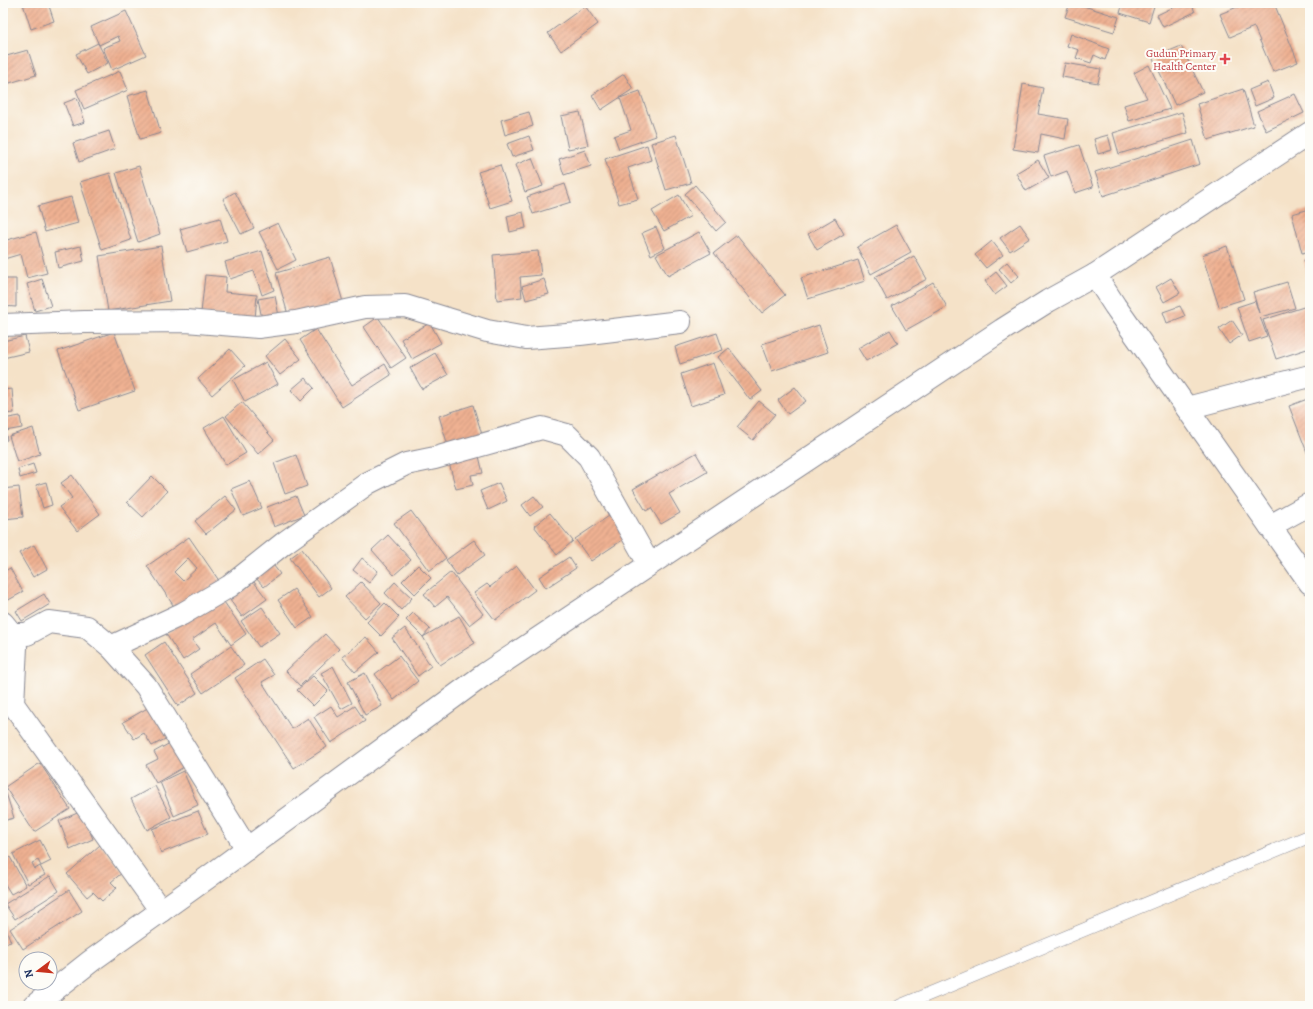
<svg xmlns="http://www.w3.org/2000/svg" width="1313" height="1009" viewBox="0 0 1313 1009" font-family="Alegreya,serif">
<defs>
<pattern id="building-hatch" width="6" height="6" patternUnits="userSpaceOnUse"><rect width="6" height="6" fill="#efb192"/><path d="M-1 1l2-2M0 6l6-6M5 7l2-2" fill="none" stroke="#c1907a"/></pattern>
</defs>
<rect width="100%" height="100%" fill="#fdfcf7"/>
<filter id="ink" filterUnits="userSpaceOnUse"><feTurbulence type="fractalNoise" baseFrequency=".025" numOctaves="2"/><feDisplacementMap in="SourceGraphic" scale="8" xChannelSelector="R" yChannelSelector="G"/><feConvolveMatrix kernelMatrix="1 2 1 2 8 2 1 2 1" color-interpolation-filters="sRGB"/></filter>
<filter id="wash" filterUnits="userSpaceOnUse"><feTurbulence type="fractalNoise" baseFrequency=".012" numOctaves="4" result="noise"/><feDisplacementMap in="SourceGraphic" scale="16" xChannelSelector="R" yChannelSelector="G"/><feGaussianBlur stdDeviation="0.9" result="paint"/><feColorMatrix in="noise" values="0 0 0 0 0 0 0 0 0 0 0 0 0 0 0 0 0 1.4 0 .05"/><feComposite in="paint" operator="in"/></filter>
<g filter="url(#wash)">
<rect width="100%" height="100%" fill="#f5e2c8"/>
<g id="blocks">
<g fill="url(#building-hatch)" fill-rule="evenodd">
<path d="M 26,3 L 48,3 L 54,21 L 31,29 L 23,4 Z"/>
<path d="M 1070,3 L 1074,3 L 1119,17 L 1114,32 L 1065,17 Z"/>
<path d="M 1123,3 L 1155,3 L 1149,22 L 1120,13 Z"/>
<path d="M 1182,3 L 1191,3 L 1195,12 L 1163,27 L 1157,15 Z"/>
<path d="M 1247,3 L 1274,3 L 1298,62 L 1273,72 L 1254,27 L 1230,37 L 1220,14 Z"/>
<path d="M 585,6 L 598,24 L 561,51 L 548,33 Z"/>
<path d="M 126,11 L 146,55 L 112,70 L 103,48 L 120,41 L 118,36 L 99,45 L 91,27 Z"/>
<path d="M 1071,34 L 1109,49 L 1105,60 L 1094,55 L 1091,63 L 1076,58 L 1079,50 L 1067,46 Z"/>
<path d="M 98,43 L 108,63 L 87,74 L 76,54 Z"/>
<path d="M 1181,46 L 1203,92 L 1175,105 L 1153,58 Z"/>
<path d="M 28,50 L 36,75 L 3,85 L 3,57 Z"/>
<path d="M 1065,63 L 1101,69 L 1098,83 L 1062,77 Z"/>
<path d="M 1149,65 L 1170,109 L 1129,121 L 1124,105 L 1147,98 L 1134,73 Z"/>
<path d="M 120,71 L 128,90 L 84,109 L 76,90 Z"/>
<path d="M 624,74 L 633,89 L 601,110 L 592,95 Z"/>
<path d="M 1268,82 L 1274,98 L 1255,106 L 1249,90 Z"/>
<path d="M 1023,84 L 1043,88 L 1038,114 L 1068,119 L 1065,139 L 1041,134 L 1038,153 L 1013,149 Z"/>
<path d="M 1243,89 L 1254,126 L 1208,140 L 1197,104 Z"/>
<path d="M 148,90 L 161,133 L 140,139 L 127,96 Z"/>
<path d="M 640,91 L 656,136 L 619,149 L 614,136 L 631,130 L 620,98 Z"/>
<path d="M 1295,94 L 1304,113 L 1266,131 L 1257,111 Z"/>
<path d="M 77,98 L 85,122 L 73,126 L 64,103 Z"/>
<path d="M 529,112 L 533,126 L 505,135 L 501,120 Z"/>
<path d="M 580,112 L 588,145 L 568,149 L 561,116 Z"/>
<path d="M 1182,112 L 1188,133 L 1119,154 L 1113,133 Z"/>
<path d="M 109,131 L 115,149 L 79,162 L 73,143 Z"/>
<path d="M 676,135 L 691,183 L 666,190 L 651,143 Z"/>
<path d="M 1108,135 L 1112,150 L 1098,154 L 1094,139 Z"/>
<path d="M 529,136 L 534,150 L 512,157 L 507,144 Z"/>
<path d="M 1193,140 L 1200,164 L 1103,196 L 1095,172 Z"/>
<path d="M 647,145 L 651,160 L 628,168 L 638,199 L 619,204 L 605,159 Z"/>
<path d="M 1079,145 L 1093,187 L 1075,193 L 1067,171 L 1051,177 L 1044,156 Z"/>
<path d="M 585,150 L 591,166 L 564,175 L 559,159 Z"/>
<path d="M 532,158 L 543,186 L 525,192 L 515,165 Z"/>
<path d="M 1038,160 L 1049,178 L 1026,191 L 1016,173 Z"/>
<path d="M 500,165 L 512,201 L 490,208 L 478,172 Z"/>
<path d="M 139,166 L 160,234 L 138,242 L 116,173 Z"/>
<path d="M 110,173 L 131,240 L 102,250 L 80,182 Z"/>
<path d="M 565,184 L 571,202 L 533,214 L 527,197 Z"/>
<path d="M 695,185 L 726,222 L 716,231 L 685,194 Z"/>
<path d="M 235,192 L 254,228 L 241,234 L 223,199 Z"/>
<path d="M 679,195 L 691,216 L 664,231 L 652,211 Z"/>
<path d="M 71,197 L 78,223 L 45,232 L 38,206 Z"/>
<path d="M 1310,209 L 1310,251 L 1302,253 L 1292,214 Z"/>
<path d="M 523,212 L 526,228 L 510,232 L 507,216 Z"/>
<path d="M 220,218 L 227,241 L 187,252 L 180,229 Z"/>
<path d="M 835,218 L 844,234 L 817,250 L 808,234 Z"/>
<path d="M 278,223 L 296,260 L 278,269 L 259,232 Z"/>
<path d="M 1020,224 L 1030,238 L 1010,251 L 1000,238 Z"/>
<path d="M 896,225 L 911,252 L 871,274 L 857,247 Z"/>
<path d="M 656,227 L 665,248 L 651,255 L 642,233 Z"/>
<path d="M 36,232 L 47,273 L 27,278 L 21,254 L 4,259 L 3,241 Z"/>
<path d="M 699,232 L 711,253 L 668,276 L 656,255 Z"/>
<path d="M 737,235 L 785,295 L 762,313 L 714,253 Z"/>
<path d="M 992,241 L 1003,255 L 986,268 L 975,255 Z"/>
<path d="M 81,246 L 84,261 L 58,268 L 55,252 Z"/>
<path d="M 161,246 L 170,301 L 108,311 L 99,256 Z"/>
<path d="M 1227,246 L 1244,299 L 1219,307 L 1202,255 Z"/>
<path d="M 262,251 L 274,290 L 262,295 L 254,271 L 230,279 L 225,262 Z"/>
<path d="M 538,251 L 541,275 L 520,277 L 522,297 L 497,300 L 493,255 Z"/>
<path d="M 914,256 L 927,279 L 887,300 L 875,277 Z"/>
<path d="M 330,257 L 343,302 L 289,318 L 276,273 Z"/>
<path d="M 1310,258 L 1310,276 L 1308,277 L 1304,260 Z"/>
<path d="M 858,260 L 865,281 L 808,299 L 801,278 Z"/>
<path d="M 1007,262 L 1019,276 L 1011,283 L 999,269 Z"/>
<path d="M 996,272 L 1007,286 L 995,295 L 985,281 Z"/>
<path d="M 205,275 L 226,277 L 225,292 L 257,295 L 255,319 L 201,313 Z"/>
<path d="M 1171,278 L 1180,293 L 1164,302 L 1156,287 Z"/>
<path d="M 3,279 L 16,279 L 16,307 L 3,306 Z"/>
<path d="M 42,279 L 51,306 L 35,311 L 27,284 Z"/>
<path d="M 544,279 L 549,294 L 526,300 L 522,286 Z"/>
<path d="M 933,282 L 947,307 L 906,330 L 892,306 Z"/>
<path d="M 1287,282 L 1295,308 L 1260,317 L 1267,336 L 1249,342 L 1237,307 L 1255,301 L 1259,313 L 1253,292 Z"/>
<path d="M 275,296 L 279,316 L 262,319 L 258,299 Z"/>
<path d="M 1310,305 L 1310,348 L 1276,359 L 1263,320 Z"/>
<path d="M 1180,306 L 1185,316 L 1167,323 L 1163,312 Z"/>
<path d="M 378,317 L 406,358 L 391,368 L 364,327 Z"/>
<path d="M 1232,320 L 1242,335 L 1229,344 L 1219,329 Z"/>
<path d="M 430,323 L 441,343 L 412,359 L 401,339 Z"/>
<path d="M 819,325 L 828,352 L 772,371 L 762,344 Z"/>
<path d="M 316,329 L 352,385 L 385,364 L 391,375 L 342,407 L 300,340 Z"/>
<path d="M 890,330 L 898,343 L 866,361 L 858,348 Z"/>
<path d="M 114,332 L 135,391 L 79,410 L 58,351 Z"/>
<path d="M 717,333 L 723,350 L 680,364 L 675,347 Z"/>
<path d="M 25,336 L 29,352 L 3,358 L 3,341 Z"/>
<path d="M 285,339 L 301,359 L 280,375 L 265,356 Z"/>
<path d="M 729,348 L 762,391 L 750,400 L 718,357 Z"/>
<path d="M 230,349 L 245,366 L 212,395 L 198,379 Z"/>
<path d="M 435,353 L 448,375 L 422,389 L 410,368 Z"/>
<path d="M 266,362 L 278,384 L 245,402 L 233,380 Z"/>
<path d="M 713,363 L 724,395 L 691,406 L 681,374 Z"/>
<path d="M 305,378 L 314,388 L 301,401 L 291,390 Z"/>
<path d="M 795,387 L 806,401 L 788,414 L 778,400 Z"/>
<path d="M 12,389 L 14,413 L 3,414 L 3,390 Z"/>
<path d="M 1310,398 L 1310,460 L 1289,406 Z"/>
<path d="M 759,401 L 775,414 L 753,440 L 737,427 Z"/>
<path d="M 242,402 L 274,440 L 258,454 L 226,416 Z"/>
<path d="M 473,405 L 483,438 L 449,449 L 439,416 Z"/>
<path d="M 20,416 L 22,428 L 5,431 L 7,440 L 3,441 L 3,419 Z"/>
<path d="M 224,416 L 246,453 L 226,465 L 204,428 Z"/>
<path d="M 33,428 L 40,454 L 17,462 L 9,436 Z"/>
<path d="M 478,452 L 483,473 L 471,475 L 473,485 L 456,489 L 448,459 Z"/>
<path d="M 696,453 L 707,472 L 669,494 L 680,513 L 661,524 L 651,508 L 646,511 L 633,489 Z"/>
<path d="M 296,455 L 307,486 L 285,494 L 274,463 Z"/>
<path d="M 33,464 L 36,473 L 20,478 L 18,469 Z"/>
<path d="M 72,475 L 100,514 L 77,531 L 59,507 L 72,498 L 61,483 Z"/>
<path d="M 152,476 L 167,491 L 143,517 L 127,502 Z"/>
<path d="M 250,481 L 262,508 L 243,516 L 231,489 Z"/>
<path d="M 46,482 L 52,505 L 43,508 L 36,485 Z"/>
<path d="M 499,483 L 507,501 L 488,510 L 480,491 Z"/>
<path d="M 19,487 L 23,517 L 4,519 L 3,489 Z"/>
<path d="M 225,496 L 236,510 L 206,534 L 195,521 Z"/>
<path d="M 296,496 L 304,515 L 274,527 L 267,507 Z"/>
<path d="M 534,496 L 543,507 L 530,516 L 522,505 Z"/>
<path d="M 411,511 L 446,558 L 429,571 L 394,523 Z"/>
<path d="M 550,513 L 573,541 L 557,555 L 534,526 Z"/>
<path d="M 612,514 L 627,537 L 591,561 L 575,539 Z"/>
<path d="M 388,535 L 411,560 L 394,575 L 372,550 Z"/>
<path d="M 189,537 L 220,582 L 177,611 L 147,566 ZM 188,558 L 197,568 L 183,581 L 174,572 Z"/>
<path d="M 474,540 L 485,555 L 457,575 L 446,560 Z"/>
<path d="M 34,545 L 47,569 L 33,577 L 19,553 Z"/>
<path d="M 302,549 L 331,588 L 319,597 L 290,558 Z"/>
<path d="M 569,557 L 576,568 L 546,588 L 539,577 Z"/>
<path d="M 362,558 L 378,571 L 369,583 L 353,570 Z"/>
<path d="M 271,562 L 280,574 L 264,587 L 254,576 Z"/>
<path d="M 418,565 L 431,578 L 415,594 L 402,581 Z"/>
<path d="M 517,566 L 535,590 L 495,620 L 474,593 L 487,584 L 490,587 Z"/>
<path d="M 10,568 L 23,592 L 3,603 L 3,572 Z"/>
<path d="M 451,572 L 483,614 L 469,625 L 447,597 L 435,607 L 424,594 Z"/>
<path d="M 254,582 L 267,599 L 242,617 L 230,600 Z"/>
<path d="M 361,582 L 381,603 L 365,618 L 345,597 Z"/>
<path d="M 395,582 L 412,598 L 401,610 L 385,593 Z"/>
<path d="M 294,589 L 313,617 L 297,628 L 278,600 Z"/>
<path d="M 44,594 L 50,604 L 22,621 L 16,611 Z"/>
<path d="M 220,596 L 246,634 L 231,645 L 216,623 L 192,640 L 199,649 L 183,660 L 166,634 Z"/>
<path d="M 385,603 L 399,617 L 381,636 L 367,622 Z"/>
<path d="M 262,607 L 280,633 L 259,647 L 241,621 Z"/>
<path d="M 413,613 L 430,629 L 423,637 L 406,620 Z"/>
<path d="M 459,616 L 475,643 L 440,665 L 423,637 Z"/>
<path d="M 405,628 L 431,666 L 418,676 L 392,638 Z"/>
<path d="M 325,634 L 339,649 L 300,686 L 286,671 Z"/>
<path d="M 366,637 L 379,652 L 355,672 L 342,657 Z"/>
<path d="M 164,642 L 197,693 L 178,706 L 145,655 Z"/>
<path d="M 231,646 L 244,665 L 203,693 L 190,674 Z"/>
<path d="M 399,656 L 418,681 L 394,700 L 375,674 Z"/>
<path d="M 263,659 L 274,675 L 262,682 L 292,729 L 308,718 L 327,747 L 294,768 L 235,678 Z"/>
<path d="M 333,666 L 352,703 L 341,709 L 321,673 Z"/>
<path d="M 365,673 L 382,706 L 365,715 L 348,682 Z"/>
<path d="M 313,676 L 328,691 L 313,706 L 297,690 Z"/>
<path d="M 151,706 L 169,737 L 152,746 L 144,733 L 134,739 L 123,722 Z"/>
<path d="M 331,706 L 338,717 L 355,706 L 365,721 L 331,743 L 314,717 Z"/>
<path d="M 170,743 L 184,767 L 156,783 L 146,765 L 158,759 L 154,752 Z"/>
<path d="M 40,763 L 70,809 L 34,832 L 5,787 Z"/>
<path d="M 183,771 L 198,805 L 174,816 L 160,782 Z"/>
<path d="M 155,786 L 171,817 L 147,830 L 131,799 Z"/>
<path d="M 6,793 L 14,818 L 3,821 L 3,794 Z"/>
<path d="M 82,811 L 93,839 L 70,849 L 59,821 Z"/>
<path d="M 198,811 L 208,834 L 161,853 L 152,829 Z"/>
<path d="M 40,840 L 51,861 L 41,866 L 38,860 L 32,863 L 35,869 L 40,866 L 45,875 L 28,884 L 13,854 Z"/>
<path d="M 100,845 L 123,872 L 111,882 L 117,888 L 102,901 L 93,892 L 87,897 L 67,874 Z"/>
<path d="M 10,857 L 26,886 L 11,894 L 3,881 L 3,861 Z"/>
<path d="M 50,876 L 59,891 L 15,919 L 5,904 Z"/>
<path d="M 69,890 L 82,911 L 23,949 L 10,929 Z"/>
<path d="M 3,921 L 11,942 L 3,944 Z"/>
</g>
</g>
</g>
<g filter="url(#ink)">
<use href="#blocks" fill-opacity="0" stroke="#888893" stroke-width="1"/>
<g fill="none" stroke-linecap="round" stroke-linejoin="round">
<g stroke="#888893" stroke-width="14">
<path id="service" d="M 900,1006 L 1310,836"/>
</g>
<g stroke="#888893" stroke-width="24">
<g id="minor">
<path d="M 1095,275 L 1310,133"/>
<path d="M 3,325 L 85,322 L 186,321 L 258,327 L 296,322 L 365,307 L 405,306 L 487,331 L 526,338 L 580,334 L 680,322"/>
<path d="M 1187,408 L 1310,376"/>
<path d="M 1270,526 L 1310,504"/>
<path d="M 3,623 L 12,634 L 27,634 L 49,622 L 87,627 L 111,647 L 146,686 L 247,849"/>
<path d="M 12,634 L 16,647 L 13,704 L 161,911"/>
<path d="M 111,647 L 182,614 L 230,586 L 284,543 L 368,483 L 406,464 L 435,458 L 542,428 L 567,435 L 589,457 L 649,564"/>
<path d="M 34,1006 L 91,961 L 207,878 L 485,674 L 1002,330 L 1048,301 L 1095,275 L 1115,306 L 1310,583"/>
</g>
</g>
<use href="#service" stroke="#fff" stroke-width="13"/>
<use href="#minor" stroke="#fff" stroke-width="22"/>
</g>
</g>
<path fill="#e0444e" stroke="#fdfcf7" stroke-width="1.5" d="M1223 53h4v4h4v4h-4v4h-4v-4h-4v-4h4z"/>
<g text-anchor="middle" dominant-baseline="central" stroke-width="4" stroke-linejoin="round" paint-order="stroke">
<g font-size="11" fill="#be3a42" stroke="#fdfcf7" text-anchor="end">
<text x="1216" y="53">Gudun Primary<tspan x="1216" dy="13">Health Center</tspan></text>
</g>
</g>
<rect width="1313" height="1009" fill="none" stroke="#fdfcf7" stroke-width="16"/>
<g transform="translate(38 971) rotate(254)"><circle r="19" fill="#fdfcf7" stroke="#a3aaba"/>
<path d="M0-3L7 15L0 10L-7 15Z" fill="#c8321e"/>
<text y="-6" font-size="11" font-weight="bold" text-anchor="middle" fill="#1b2f5e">N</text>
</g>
</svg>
